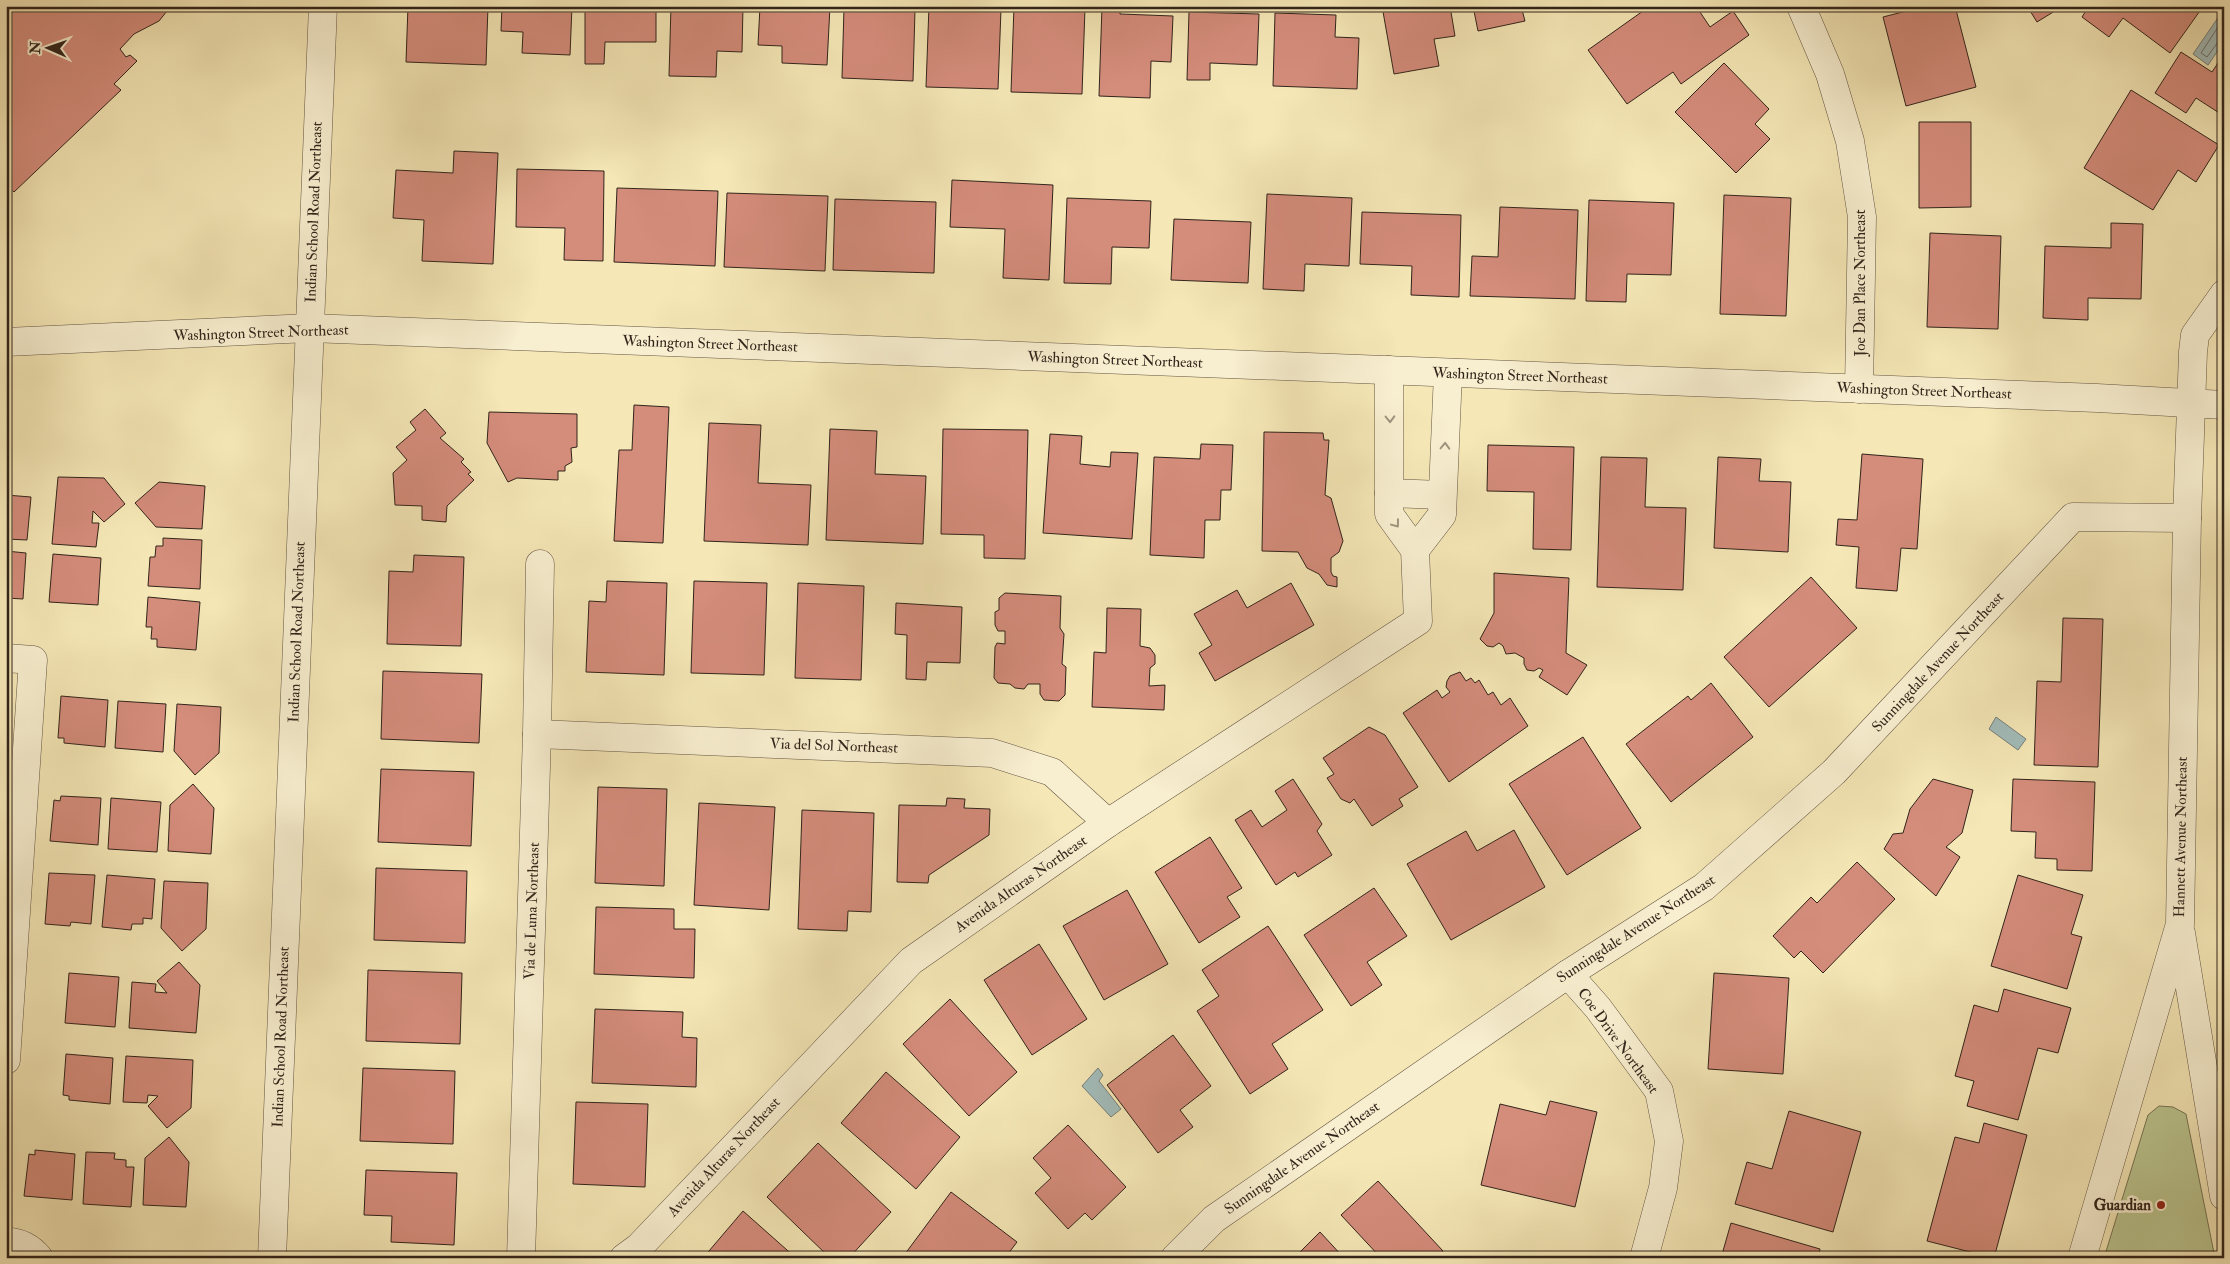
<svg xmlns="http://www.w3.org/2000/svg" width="2230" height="1264" viewBox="0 0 2230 1264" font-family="'IM FELL Double Pica',serif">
<rect width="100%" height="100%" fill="#f5e7b6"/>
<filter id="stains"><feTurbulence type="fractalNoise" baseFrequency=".004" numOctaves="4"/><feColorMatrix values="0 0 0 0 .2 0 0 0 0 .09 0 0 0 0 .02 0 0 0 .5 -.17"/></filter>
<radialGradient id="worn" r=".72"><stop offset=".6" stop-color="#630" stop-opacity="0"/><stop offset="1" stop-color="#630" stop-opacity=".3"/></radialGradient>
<path fill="#bbc58f" stroke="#767455" d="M 2159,1106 L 2173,1107 L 2186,1114 L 2215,1258 L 2104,1258 L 2148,1115 Z"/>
<g fill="#a2bcba" stroke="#757f7a">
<path d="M 2224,9 L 2224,42 L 2208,65 L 2193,54 Z"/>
<path d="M 1996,717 L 2026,739 L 2018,750 L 1989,729 Z"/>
<path d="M 1098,1068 L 1103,1075 L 1099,1081 L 1121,1109 L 1111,1117 L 1082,1086 Z"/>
</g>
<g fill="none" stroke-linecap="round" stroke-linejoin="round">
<path stroke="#6a706a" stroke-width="1" d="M 2224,18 L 2201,53 L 2207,57 L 2218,42 L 2224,40"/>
</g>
<g fill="#d48c7b" stroke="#32241b">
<path d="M 6,6 L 171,6 L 159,21 L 134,34 L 120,49 L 126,57 L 130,55 L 137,61 L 114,84 L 121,90 L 14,192 L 6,185 Z"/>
<path d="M 408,6 L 488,6 L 486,65 L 406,62 Z"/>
<path d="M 502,6 L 572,6 L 570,55 L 522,53 L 523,32 L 501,31 Z"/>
<path d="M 585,6 L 656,6 L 656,42 L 605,42 L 604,64 L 585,64 Z"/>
<path d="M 671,6 L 743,6 L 742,52 L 717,51 L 716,77 L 669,76 Z"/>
<path d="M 760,6 L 830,6 L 827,65 L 782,63 L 782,46 L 758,45 Z"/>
<path d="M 929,6 L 1001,9 L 998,89 L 926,87 Z"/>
<path d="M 1014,6 L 1085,8 L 1082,94 L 1011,92 Z"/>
<path d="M 1102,6 L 1120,6 L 1120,14 L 1173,16 L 1171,62 L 1151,61 L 1150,98 L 1099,96 Z"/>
<path d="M 1382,6 L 1450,6 L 1455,36 L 1434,39 L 1439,66 L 1394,74 Z"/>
<path d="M 1473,6 L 1521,6 L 1525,21 L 1478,31 Z"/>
<path d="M 1650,6 L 1696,6 L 1710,27 L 1733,11 L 1749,35 L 1681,84 L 1673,72 L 1627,104 L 1588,50 Z"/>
<path d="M 1926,6 L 1955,6 L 1976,87 L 1906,106 L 1883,17 Z"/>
<path d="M 2027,6 L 2063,6 L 2037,22 Z"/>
<path d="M 2089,6 L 2200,6 L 2202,8 L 2170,53 L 2123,18 L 2109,37 L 2082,17 Z"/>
<path d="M 844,8 L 915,10 L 913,81 L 842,78 Z"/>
<path d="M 1189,12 L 1259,14 L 1257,65 L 1210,63 L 1210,80 L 1187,80 Z"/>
<path d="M 1275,13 L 1336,15 L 1335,37 L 1359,38 L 1357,89 L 1273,86 Z"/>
<path d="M 2181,52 L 2212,72 L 2224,54 L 2224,116 L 2196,98 L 2186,113 L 2155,93 Z"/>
<path d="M 1724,63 L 1769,109 L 1755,124 L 1770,139 L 1736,173 L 1675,112 Z"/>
<path d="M 2131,90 L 2219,145 L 2196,182 L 2178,170 L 2153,210 L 2084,168 Z"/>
<path d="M 1919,122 L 1971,122 L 1971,207 L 1919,208 Z"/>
<path d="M 454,151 L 498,153 L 493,264 L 422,261 L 424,220 L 393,218 L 396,170 L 453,173 Z"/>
<path d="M 517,169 L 604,171 L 603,261 L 564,260 L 565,228 L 516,227 Z"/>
<path d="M 952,180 L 1053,185 L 1049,280 L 1003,278 L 1005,229 L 950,227 Z"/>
<path d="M 617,188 L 718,191 L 715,266 L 614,262 Z"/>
<path d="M 727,193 L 828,196 L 825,271 L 724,267 Z"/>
<path d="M 1267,194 L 1352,198 L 1349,266 L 1305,264 L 1304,291 L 1263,289 Z"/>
<path d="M 1724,195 L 1791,198 L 1786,316 L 1720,314 Z"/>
<path d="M 1067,198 L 1151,201 L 1149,248 L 1112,247 L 1111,284 L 1064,283 Z"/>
<path d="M 835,199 L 936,202 L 934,273 L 833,270 Z"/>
<path d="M 1589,200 L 1674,203 L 1671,275 L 1627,274 L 1626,302 L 1586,301 Z"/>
<path d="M 1500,207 L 1578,210 L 1575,299 L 1470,296 L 1472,256 L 1498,257 Z"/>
<path d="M 1362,212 L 1461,215 L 1459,297 L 1411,295 L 1412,266 L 1360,264 Z"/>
<path d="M 1174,219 L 1251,222 L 1248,283 L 1171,280 Z"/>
<path d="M 2111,223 L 2143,224 L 2141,299 L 2088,298 L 2088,320 L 2043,318 L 2045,246 L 2111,248 Z"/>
<path d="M 1930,233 L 2001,236 L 1998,329 L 1927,327 Z"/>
<path d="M 634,405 L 669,407 L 663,543 L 614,541 L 619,450 L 632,450 Z"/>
<path d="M 425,409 L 446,433 L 440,438 L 464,459 L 461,462 L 471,472 L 468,474 L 474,480 L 447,506 L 446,522 L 422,520 L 422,506 L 395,505 L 393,473 L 407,460 L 396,447 L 416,430 L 410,422 Z"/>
<path d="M 489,412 L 577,414 L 577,447 L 571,448 L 572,462 L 565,466 L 565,471 L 558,471 L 558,480 L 517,478 L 508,482 L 487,443 Z"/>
<path d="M 709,423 L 761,425 L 758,483 L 811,485 L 808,545 L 704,541 Z"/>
<path d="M 830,429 L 877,431 L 875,474 L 926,476 L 923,544 L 826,540 Z"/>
<path d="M 943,429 L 1028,430 L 1025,559 L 984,558 L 984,535 L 941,534 Z"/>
<path d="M 1264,432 L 1323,433 L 1324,440 L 1329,440 L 1325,495 L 1331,498 L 1343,541 L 1339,552 L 1331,558 L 1331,572 L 1333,576 L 1337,577 L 1337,587 L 1327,585 L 1319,574 L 1307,568 L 1298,552 L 1262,551 Z"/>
<path d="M 1050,434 L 1082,436 L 1080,464 L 1110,467 L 1111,452 L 1138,453 L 1132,539 L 1043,533 Z"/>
<path d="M 1201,444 L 1233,445 L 1231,490 L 1221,490 L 1220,520 L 1205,520 L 1204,558 L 1150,555 L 1154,457 L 1200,459 Z"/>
<path d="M 1488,445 L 1574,447 L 1571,550 L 1533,549 L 1534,492 L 1487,491 Z"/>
<path d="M 1862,454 L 1923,459 L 1917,549 L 1901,548 L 1897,591 L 1856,588 L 1859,547 L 1836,545 L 1838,519 L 1857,520 Z"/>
<path d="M 1601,457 L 1647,458 L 1645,507 L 1686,508 L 1683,590 L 1597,587 Z"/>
<path d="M 1718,457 L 1761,459 L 1759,481 L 1791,482 L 1788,552 L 1714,548 Z"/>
<path d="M 58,477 L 104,478 L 125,504 L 104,522 L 93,511 L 92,523 L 99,523 L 96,547 L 52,544 Z"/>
<path d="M 159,482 L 205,486 L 202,529 L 156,527 L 135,503 Z"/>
<path d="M 6,495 L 31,497 L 27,540 L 6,539 Z"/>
<path d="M 163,538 L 202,540 L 200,589 L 148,586 L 150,557 L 155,557 L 156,546 L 163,546 Z"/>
<path d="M 6,551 L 26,553 L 23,599 L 6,598 Z"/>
<path d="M 53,554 L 101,558 L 98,605 L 49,602 Z"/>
<path d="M 414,555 L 464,557 L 461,646 L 387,644 L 389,571 L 413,572 Z"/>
<path d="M 1494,573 L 1569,578 L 1566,653 L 1587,665 L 1567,695 L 1539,677 L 1543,670 L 1539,668 L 1534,671 L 1527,670 L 1524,664 L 1524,658 L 1515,653 L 1506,654 L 1503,646 L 1499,643 L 1493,647 L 1487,646 L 1480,639 L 1494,613 Z"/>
<path d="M 1811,577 L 1857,628 L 1769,707 L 1724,657 Z"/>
<path d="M 607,581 L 667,583 L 664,675 L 586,672 L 589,601 L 606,602 Z"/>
<path d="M 694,581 L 767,583 L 764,675 L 691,673 Z"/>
<path d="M 798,583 L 864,586 L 861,680 L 795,678 Z"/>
<path d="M 1291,583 L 1314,625 L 1215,681 L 1199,653 L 1212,645 L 1194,614 L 1237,590 L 1247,608 Z"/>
<path d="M 1005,593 L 1061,596 L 1060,628 L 1064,634 L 1062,664 L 1066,667 L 1065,695 L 1059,701 L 1044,700 L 1040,694 L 1040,684 L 1028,684 L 1024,689 L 1015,688 L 1010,684 L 998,683 L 994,678 L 995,647 L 997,643 L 1005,644 L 1005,631 L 998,631 L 995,625 L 995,612 L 999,610 L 999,598 Z"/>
<path d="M 148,597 L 200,602 L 196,650 L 157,647 L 157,639 L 151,639 L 152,627 L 146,627 Z"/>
<path d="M 896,603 L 962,607 L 960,663 L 927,662 L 926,680 L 906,679 L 907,635 L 895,634 Z"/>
<path d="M 1107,608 L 1141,609 L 1140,646 L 1150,648 L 1155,655 L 1155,664 L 1150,668 L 1149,686 L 1165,685 L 1164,710 L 1092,707 L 1094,652 L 1106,653 Z"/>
<path d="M 2063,618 L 2103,619 L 2098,767 L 2034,765 L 2037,681 L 2061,682 Z"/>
<path d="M 383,671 L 482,674 L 479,743 L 381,739 Z"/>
<path d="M 1460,672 L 1466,681 L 1471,678 L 1475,683 L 1479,680 L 1488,695 L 1493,692 L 1501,705 L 1510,698 L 1528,726 L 1449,782 L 1403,713 L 1437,690 L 1442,698 L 1450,692 L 1446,687 L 1447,681 L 1450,676 Z"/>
<path d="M 1711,683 L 1753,737 L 1671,802 L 1626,744 L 1688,696 L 1691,700 Z"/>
<path d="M 61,696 L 108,700 L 105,747 L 64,743 L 64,738 L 58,738 Z"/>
<path d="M 118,701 L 166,704 L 163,752 L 115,748 Z"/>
<path d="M 177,704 L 221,707 L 219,753 L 195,775 L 174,751 Z"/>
<path d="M 1369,727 L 1385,735 L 1418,787 L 1399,799 L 1403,806 L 1372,826 L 1354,799 L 1350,803 L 1341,799 L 1327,778 L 1334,774 L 1323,758 Z"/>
<path d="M 1583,737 L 1641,828 L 1567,875 L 1509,784 Z"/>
<path d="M 381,769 L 474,772 L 471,846 L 378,842 Z"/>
<path d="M 1293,779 L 1322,824 L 1317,831 L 1332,855 L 1298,877 L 1295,872 L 1276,885 L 1235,820 L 1251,810 L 1262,827 L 1287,810 L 1275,791 Z"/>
<path d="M 1933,779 L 1973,790 L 1962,833 L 1946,847 L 1960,857 L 1936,896 L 1884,849 L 1893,834 L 1903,833 L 1910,809 Z"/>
<path d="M 2013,779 L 2095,782 L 2092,871 L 2057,870 L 2057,859 L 2035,858 L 2036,832 L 2011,831 Z"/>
<path d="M 193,784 L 214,808 L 211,854 L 168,851 L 170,805 Z"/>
<path d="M 598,787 L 667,789 L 664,886 L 595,883 Z"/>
<path d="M 61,796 L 101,798 L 98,845 L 50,841 L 54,800 L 60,801 Z"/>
<path d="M 111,798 L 161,802 L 157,852 L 108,849 Z"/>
<path d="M 947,798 L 965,799 L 964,808 L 990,809 L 989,835 L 929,875 L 928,883 L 897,882 L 899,805 L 946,806 Z"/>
<path d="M 699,803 L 775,807 L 769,910 L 694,905 Z"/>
<path d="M 802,810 L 874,813 L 871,912 L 848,911 L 847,931 L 798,929 Z"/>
<path d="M 1514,830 L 1545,887 L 1451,940 L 1407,864 L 1466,831 L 1477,851 Z"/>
<path d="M 1210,837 L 1242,888 L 1227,897 L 1240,917 L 1199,943 L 1155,872 Z"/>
<path d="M 1857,862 L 1895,899 L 1823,973 L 1801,951 L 1794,958 L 1773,936 L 1811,897 L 1817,903 Z"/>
<path d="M 376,868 L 467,871 L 465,943 L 374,940 Z"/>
<path d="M 49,873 L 95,875 L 91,924 L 71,922 L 70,926 L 45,924 Z"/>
<path d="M 107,875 L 155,879 L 152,919 L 143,918 L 143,924 L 132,924 L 131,930 L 102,927 Z"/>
<path d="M 2018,875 L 2083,895 L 2071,934 L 2082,937 L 2067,989 L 1991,966 Z"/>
<path d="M 164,881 L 208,883 L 206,929 L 182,951 L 161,928 Z"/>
<path d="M 1374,888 L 1407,936 L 1367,962 L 1382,985 L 1351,1006 L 1304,935 Z"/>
<path d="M 1127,890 L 1168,964 L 1104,1000 L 1063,926 Z"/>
<path d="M 596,907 L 674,909 L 674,929 L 695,929 L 694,978 L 594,974 Z"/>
<path d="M 1268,926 L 1323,1010 L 1272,1044 L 1288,1069 L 1250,1094 L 1197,1011 L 1219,996 L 1202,970 Z"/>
<path d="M 1039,944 L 1087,1019 L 1032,1055 L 984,980 Z"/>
<path d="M 179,962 L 200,985 L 196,1033 L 129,1028 L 132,982 L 156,984 L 155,992 L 167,993 L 157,981 Z"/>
<path d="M 368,970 L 462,973 L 460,1044 L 366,1041 Z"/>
<path d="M 69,973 L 119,977 L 115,1027 L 65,1023 Z"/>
<path d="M 1714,973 L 1789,978 L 1783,1074 L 1708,1069 Z"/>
<path d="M 2004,989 L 2071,1008 L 2058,1053 L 2038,1048 L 2018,1120 L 1967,1106 L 1974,1081 L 1955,1076 L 1974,1005 L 1998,1012 Z"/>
<path d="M 950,999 L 1017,1072 L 969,1116 L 903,1044 Z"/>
<path d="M 595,1009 L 683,1012 L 682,1037 L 697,1038 L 696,1087 L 592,1083 Z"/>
<path d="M 1173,1035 L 1211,1086 L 1180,1110 L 1193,1127 L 1158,1153 L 1107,1085 Z"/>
<path d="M 66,1054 L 113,1058 L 110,1104 L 69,1100 L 69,1096 L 63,1095 Z"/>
<path d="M 126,1056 L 193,1060 L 191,1108 L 167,1128 L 148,1106 L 158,1096 L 148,1095 L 147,1103 L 123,1102 Z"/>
<path d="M 363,1068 L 455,1071 L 453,1144 L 360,1141 Z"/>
<path d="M 886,1072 L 960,1137 L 916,1189 L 841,1123 Z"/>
<path d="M 1550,1101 L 1597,1112 L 1575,1207 L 1481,1185 L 1500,1104 L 1546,1115 Z"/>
<path d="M 576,1102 L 648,1104 L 645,1187 L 573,1184 Z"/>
<path d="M 1789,1111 L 1861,1132 L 1833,1232 L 1735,1204 L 1747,1162 L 1772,1169 Z"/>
<path d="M 1984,1123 L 2027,1135 L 1994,1258 L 1927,1241 L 1955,1137 L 1979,1143 Z"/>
<path d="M 1068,1125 L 1126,1187 L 1092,1220 L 1085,1213 L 1068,1229 L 1035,1193 L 1051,1178 L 1033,1158 Z"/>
<path d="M 169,1137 L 189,1162 L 186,1207 L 143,1205 L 145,1158 Z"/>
<path d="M 818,1143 L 891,1212 L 849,1258 L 830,1258 L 767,1197 Z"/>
<path d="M 35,1150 L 75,1154 L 72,1200 L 24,1196 L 29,1154 L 35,1155 Z"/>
<path d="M 86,1152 L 115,1153 L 114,1159 L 126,1160 L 126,1167 L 134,1167 L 131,1207 L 83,1204 Z"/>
<path d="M 366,1170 L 457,1173 L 454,1245 L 391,1242 L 392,1216 L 364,1215 Z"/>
<path d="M 1378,1181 L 1443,1251 L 1436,1258 L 1381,1258 L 1341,1215 Z"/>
<path d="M 951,1192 L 1017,1242 L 1005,1258 L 902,1258 Z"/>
<path d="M 743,1211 L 796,1258 L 703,1258 Z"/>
<path d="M 1731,1223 L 1820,1249 L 1818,1258 L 1721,1258 Z"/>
<path d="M 1320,1232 L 1344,1258 L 1294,1258 Z"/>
</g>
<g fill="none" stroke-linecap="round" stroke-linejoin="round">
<g stroke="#635542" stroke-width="29">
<g id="minor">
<path d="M 1801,6 L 1830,74 L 1850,141 L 1862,217 L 1859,389"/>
<path d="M 1389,493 L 1442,495"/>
<path d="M 1415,550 L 1442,515 L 1448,373"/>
<path d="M 6,658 L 33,660 L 6,1060"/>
<path d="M 537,734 L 992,753 L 1052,772 L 1108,823"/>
<path d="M 2181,933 L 2224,1196"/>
<path d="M 1568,974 L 1598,1008 L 1659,1091 L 1669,1141 L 1663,1188 L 1644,1258"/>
<path d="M 6,1242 C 19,1241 31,1248 39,1258"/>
<path d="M 521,1258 L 537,734 L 540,564"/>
<path d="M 624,1258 L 639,1247 L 911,961 L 1108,823 L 1418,621 L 1415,550 L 1389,514 L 1389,370"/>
<path d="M 1175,1258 L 1214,1219 L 1568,974 L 1704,887 L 1834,772 L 2073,517 L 2187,518"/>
<path d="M 2082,1258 L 2180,924 L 2187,518 L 2193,352 L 2195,335 L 2224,294"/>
</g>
</g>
<g stroke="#635542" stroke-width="29">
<g id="tertiary">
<path d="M 6,342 L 310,328 L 2097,398 L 2224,405"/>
<path d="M 272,1258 L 323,6"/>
</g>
</g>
<use href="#minor" stroke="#f8efd0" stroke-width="28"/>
<use href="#tertiary" stroke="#f8efd0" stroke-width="28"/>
</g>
<defs><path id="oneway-chevron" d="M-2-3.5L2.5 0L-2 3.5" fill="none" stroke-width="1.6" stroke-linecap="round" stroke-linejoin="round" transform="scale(1.25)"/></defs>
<g stroke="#9f947f">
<use href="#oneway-chevron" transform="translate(1390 419) rotate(89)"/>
<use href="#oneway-chevron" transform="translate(1445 446) rotate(-88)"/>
<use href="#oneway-chevron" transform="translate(1396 524) rotate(53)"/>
</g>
<circle fill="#8f2418" stroke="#f8efd0" stroke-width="2" cx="2161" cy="1205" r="5"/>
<g text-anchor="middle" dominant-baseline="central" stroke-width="5" stroke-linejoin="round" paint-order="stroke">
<g font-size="15" fill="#32241b" stroke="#f8efd0">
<text transform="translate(314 212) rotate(-88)">Indian School Road Northeast</text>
<text transform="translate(1860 283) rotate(-90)">Joe Dan Place Northeast</text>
<text transform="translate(261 333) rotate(-2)">Washington Street Northeast</text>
<text transform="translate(710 344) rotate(2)">Washington Street Northeast</text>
<text transform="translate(1115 360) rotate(2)">Washington Street Northeast</text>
<text transform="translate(1520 376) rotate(2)">Washington Street Northeast</text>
<text transform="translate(1924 391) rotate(2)">Washington Street Northeast</text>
<text transform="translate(297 632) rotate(-88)">Indian School Road Northeast</text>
<text transform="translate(1938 662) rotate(-47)">Sunningdale Avenue Northeast</text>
<text transform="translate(834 746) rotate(2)">Via del Sol Northeast</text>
<text transform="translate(2181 837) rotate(-89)">Hannett Avenue Northeast</text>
<text transform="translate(1021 884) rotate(-35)">Avenida Alturas Northeast</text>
<text transform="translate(532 911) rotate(-88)">Via de Luna Northeast</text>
<text transform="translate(1636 929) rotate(-33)">Sunningdale Avenue Northeast</text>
<text transform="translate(281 1037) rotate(-88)">Indian School Road Northeast</text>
<text transform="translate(1618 1041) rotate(54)">Coe Drive Northeast</text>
<text transform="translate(724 1157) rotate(-47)">Avenida Alturas Northeast</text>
<text transform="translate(1302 1158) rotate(-35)">Sunningdale Avenue Northeast</text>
</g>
<g font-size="15" font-weight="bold" fill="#32241b" stroke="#f8efd0" text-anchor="end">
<text x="2151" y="1205">Guardian</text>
</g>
</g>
<rect width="2230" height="1264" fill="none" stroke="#f5e7b6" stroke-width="25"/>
<rect x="8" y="8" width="2215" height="1249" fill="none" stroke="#32241b" stroke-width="2.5"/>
<rect x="12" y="12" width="2205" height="1239" fill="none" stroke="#32241b"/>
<g transform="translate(48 48) rotate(272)" stroke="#f8efd0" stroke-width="4" paint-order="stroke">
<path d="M0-4L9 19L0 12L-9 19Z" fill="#32241b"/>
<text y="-8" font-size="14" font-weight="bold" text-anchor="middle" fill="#32241b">N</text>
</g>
<rect width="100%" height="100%" filter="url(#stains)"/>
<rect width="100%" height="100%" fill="url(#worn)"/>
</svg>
